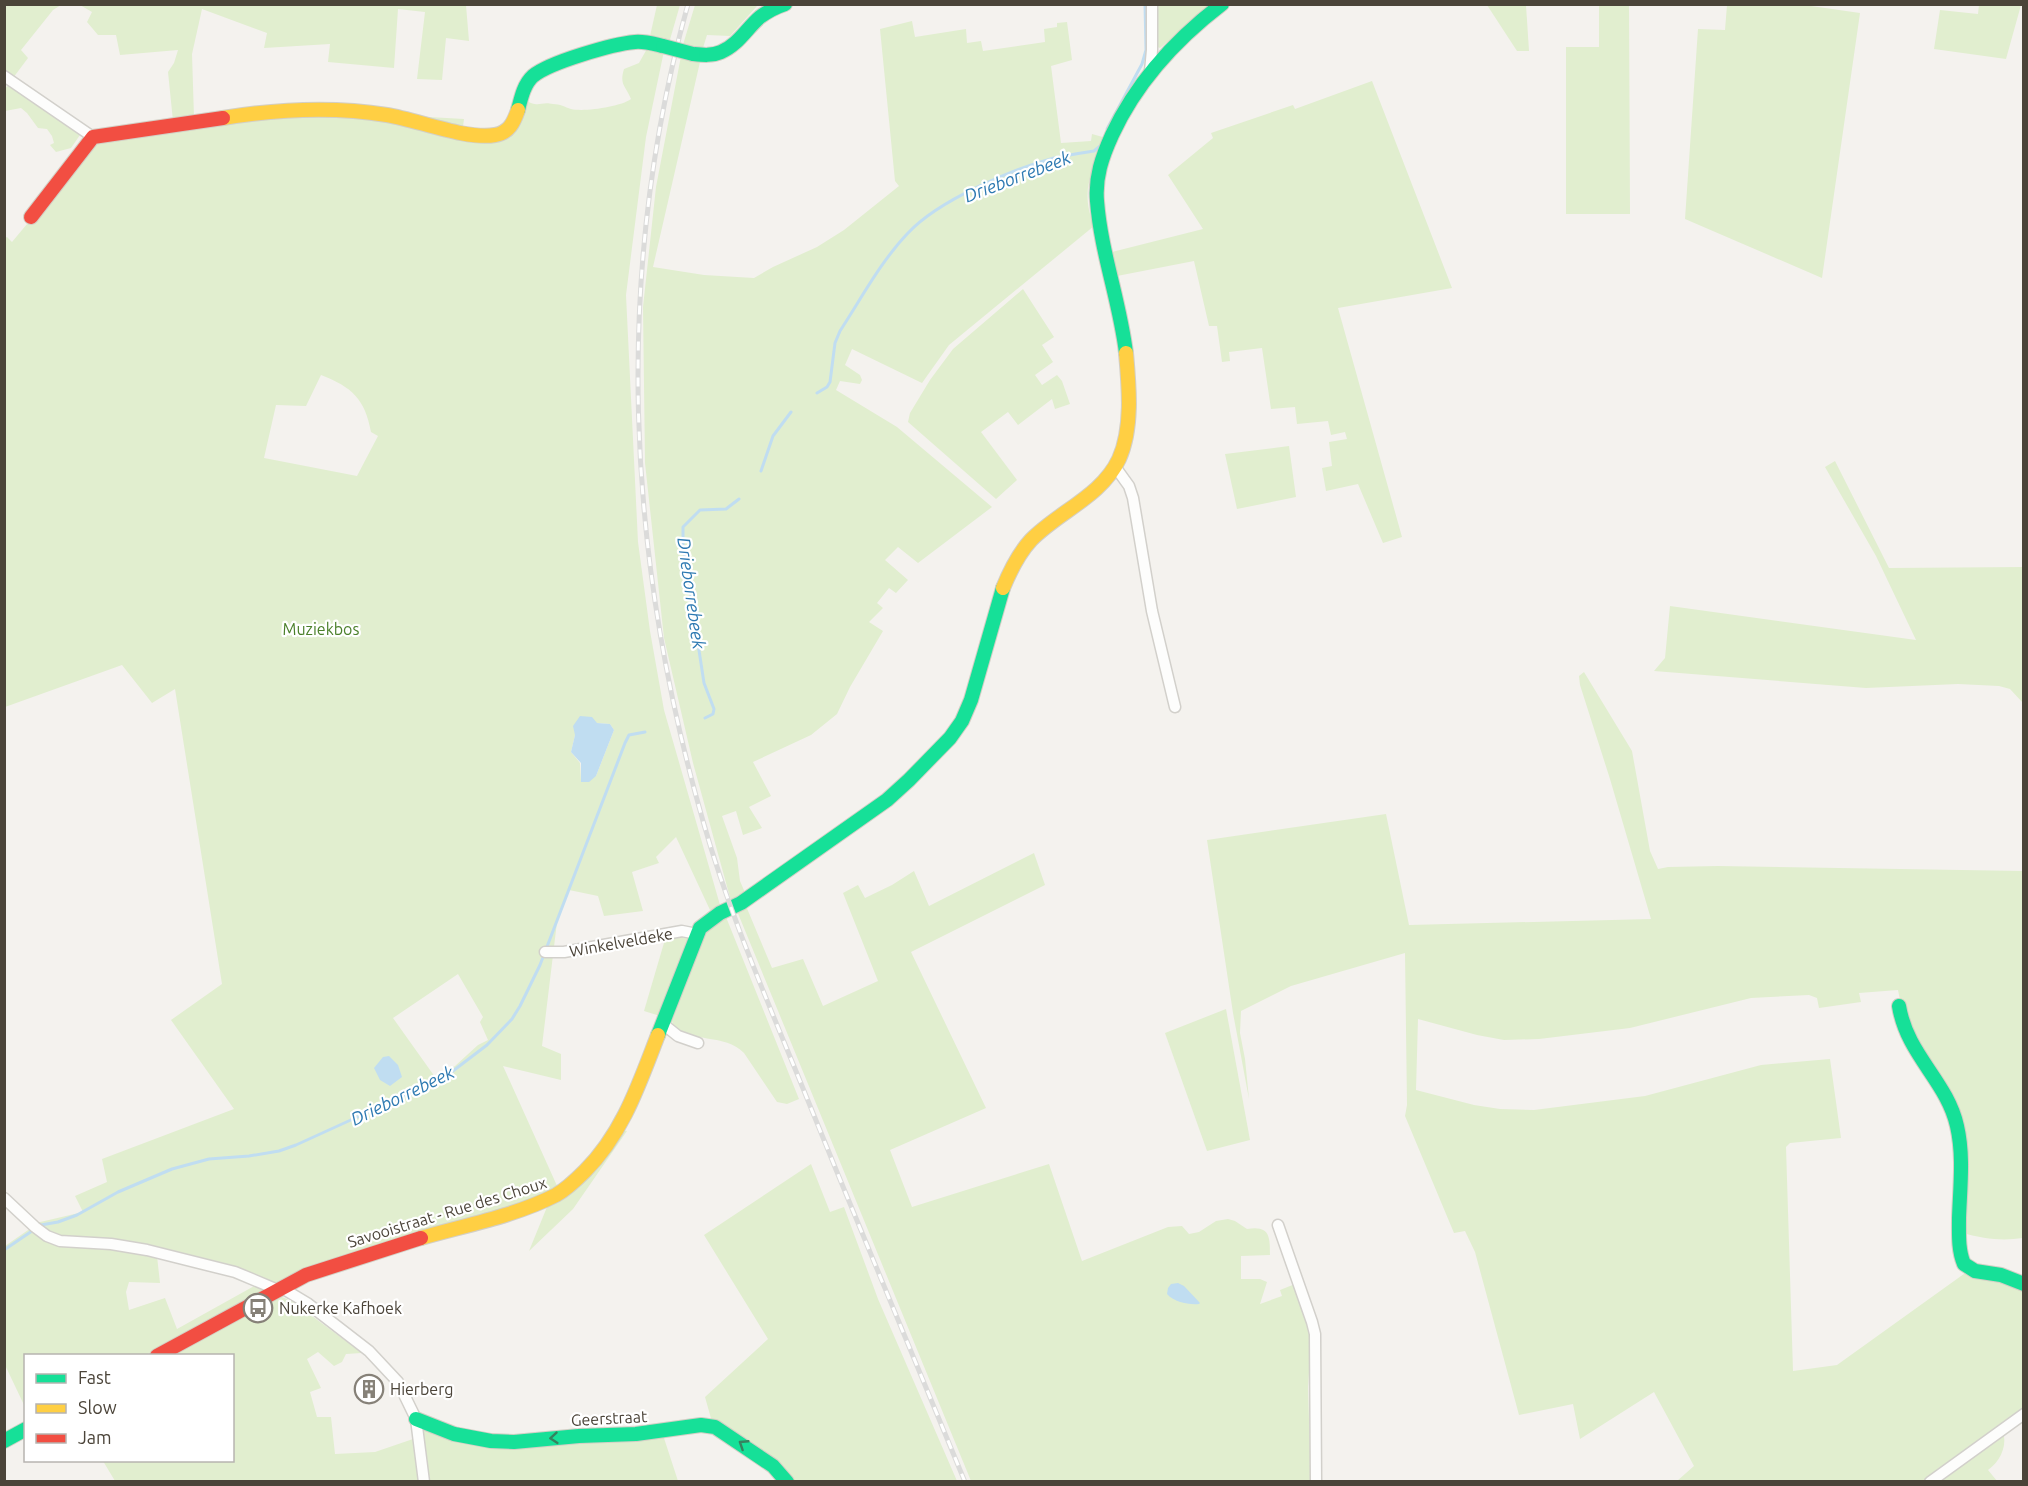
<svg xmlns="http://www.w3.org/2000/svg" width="2028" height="1486" viewBox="0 0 2028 1486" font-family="Ubuntu,sans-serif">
<rect width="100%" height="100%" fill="#f4f2ee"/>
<g fill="#e1eecf" fill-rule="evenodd">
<path d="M 756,4 L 757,6 L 730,36 L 707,35 L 702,51 L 682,48 L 695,5 Z"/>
<path d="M 1797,4 L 1860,13 L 1822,278 L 1685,219 L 1698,29 L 1725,30 L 1727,5 Z"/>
<path d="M 5,5 L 61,5 L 53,10 L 21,50 L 28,58 L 13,78 L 5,72 Z"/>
<path d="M 80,5 L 466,5 L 469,41 L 446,38 L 442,80 L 417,79 L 425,12 L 398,9 L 394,68 L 328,62 L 330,44 L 264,48 L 267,33 L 202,9 L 192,54 L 194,117 L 264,105 L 387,107 L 394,115 L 464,119 L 462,134 L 496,142 L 523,99 C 540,109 539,101 553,104 C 560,104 565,107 571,109 C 584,112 620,107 631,99 C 626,86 619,85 624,69 L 639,63 L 648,47 L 664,51 L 646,137 L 626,295 L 638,542 L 650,631 L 664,710 L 720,905 L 710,910 L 676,837 L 656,857 L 659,863 L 632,872 L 643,911 L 604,916 L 598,896 L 569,890 L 557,922 L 542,1046 L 561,1054 L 561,1080 L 503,1066 L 558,1188 L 550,1194 L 275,1283 L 243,1273 L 62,1239 L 36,1223 L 83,1212 L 75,1196 L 107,1182 L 102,1159 L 234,1109 L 171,1020 L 222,984 L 175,689 L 152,703 L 122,665 L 5,707 L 5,238 L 7,237 L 12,242 L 93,145 L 173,121 L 168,72 L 174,63 L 178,50 L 120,55 L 116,35 L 98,35 L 87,22 L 92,12 ZM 321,375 C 352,387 365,399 371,432 L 378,436 L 357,476 L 264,458 L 276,405 L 306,406 ZM 597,723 L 610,724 L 614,730 L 596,776 L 581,781 L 580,763 L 571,752 L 575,735 ZM 458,974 L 483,1017 L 480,1022 L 488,1040 L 478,1045 L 455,1066 L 435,1077 L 393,1018 Z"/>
<path d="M 657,5 L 680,5 L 669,43 L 650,36 Z"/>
<path d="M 1155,5 L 1212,5 L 1160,48 L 1155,46 Z"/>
<path d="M 1487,5 L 1526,5 L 1529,51 L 1517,51 Z"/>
<path d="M 1599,5 L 1629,5 L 1630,214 L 1566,214 L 1566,47 L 1599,47 Z"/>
<path d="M 1979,5 L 2021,5 L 2006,59 L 1934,49 L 1940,10 L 1978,14 Z"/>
<path d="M 912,21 L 915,37 L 966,29 L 967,43 L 981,41 L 983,51 L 1045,42 L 1044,29 L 1057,27 L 1057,23 L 1067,22 L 1072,60 L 1051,66 L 1061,143 L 1091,141 L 1092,134 L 1106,138 C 1093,171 1079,188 1094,226 L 949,345 L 922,383 L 852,349 L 845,365 L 860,375 L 862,380 L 860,384 L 840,381 L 836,390 L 897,427 L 992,507 L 918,563 L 898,547 L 885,560 L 908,580 L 896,593 L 889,588 L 877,603 L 883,608 L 869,622 L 883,631 L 850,687 L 837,714 L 811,735 L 753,762 L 771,796 L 749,807 L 762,828 L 743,835 L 736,811 L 722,816 L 737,858 L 740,881 L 746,895 L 731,901 L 693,763 L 664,638 L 645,463 L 643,307 L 656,187 L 681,56 L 700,62 L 653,267 L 704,275 L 754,278 L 773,267 L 817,247 L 844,230 L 899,186 L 895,181 L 880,29 Z"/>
<path d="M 1372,81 L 1452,288 L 1338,308 L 1402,537 L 1383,543 L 1358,484 L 1326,491 L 1322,468 L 1332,466 L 1329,442 L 1347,439 L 1345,432 L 1331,435 L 1328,421 L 1297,424 L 1295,407 L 1271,409 L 1262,348 L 1229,352 L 1230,361 L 1222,362 L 1217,326 L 1209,326 L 1194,261 L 1117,276 L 1112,252 L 1203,229 L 1168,175 L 1213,138 L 1211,133 L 1293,105 L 1295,109 Z"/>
<path d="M 7,86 L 25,94 L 82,132 L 71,148 L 56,152 L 50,145 L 54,143 L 52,136 L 47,129 L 38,128 L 27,113 L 21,108 L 5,111 L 4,91 Z"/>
<path d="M 1023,289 L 1054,337 L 1042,345 L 1053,362 L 1035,375 L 1042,385 L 1057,375 L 1062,381 L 1070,404 L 1055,409 L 1052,399 L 1018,425 L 1008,412 L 981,432 L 1017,480 L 996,499 L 908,422 L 910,413 L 930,380 L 953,349 Z"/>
<path d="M 1289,446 L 1296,497 L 1237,509 L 1225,454 Z"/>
<path d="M 1835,461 L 1889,568 L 2023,567 L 2023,703 L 2010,689 L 1999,686 L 1958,684 L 1866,688 L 1654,671 L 1665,658 L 1670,606 L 1916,640 L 1876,556 L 1825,467 Z"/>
<path d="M 1584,672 L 1632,751 L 1650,851 L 1658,869 L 1668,867 L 1718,866 L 2023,871 L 2023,1238 C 2002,1241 1984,1239 1963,1233 L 1961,1121 L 1917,1046 L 1901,1005 L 1898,990 L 1859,993 L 1861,1002 L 1819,1008 L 1817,998 L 1809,995 L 1751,998 L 1630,1028 L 1539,1039 L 1504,1040 L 1477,1035 L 1418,1019 L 1416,1090 L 1474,1105 L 1500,1109 L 1534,1110 L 1645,1096 L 1761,1065 L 1830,1059 L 1841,1138 L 1790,1143 L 1786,1147 L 1793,1371 L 1837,1365 L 1968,1271 L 2023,1290 L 2023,1408 L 1923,1482 L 1677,1481 L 1694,1466 L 1654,1392 L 1580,1439 L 1573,1404 L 1519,1415 L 1475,1252 L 1465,1231 L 1454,1233 L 1405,1116 L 1407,1105 L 1405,953 L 1291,986 L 1241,1011 L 1240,1033 L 1245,1059 L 1249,1099 L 1233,1013 L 1207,840 L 1386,814 L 1409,925 L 1651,919 L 1610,779 L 1580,685 L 1579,676 Z"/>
<path d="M 1034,853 L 1045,885 L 911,952 L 986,1108 L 890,1150 L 912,1207 L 1049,1164 L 1082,1261 L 1168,1227 L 1182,1226 L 1189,1234 L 1199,1232 L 1216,1221 L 1228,1219 L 1235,1221 L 1247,1229 C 1270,1225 1270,1237 1270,1255 L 1241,1256 L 1241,1279 L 1260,1279 L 1267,1282 L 1260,1304 L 1282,1296 L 1280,1290 L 1295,1284 L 1309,1327 L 1311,1341 L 1308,1388 L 1311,1481 L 971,1481 L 737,911 L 746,906 L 772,968 L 803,959 L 823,1006 L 878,981 L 843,893 L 858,885 L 865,898 L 892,885 L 914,871 L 929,906 Z"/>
<path d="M 726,917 L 799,1099 L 787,1104 L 777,1102 L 744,1053 C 724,1033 693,1044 673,1025 L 672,1021 L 704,933 Z"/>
<path d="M 679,934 L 688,937 L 660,1016 L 644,1011 L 666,936 Z"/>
<path d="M 1226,1009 L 1250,1140 L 1207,1151 L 1165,1033 Z"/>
<path d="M 622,1130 L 627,1131 L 573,1209 L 529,1251 L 547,1207 L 566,1198 Z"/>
<path d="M 811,1164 L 830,1212 L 844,1207 L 878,1299 L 957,1481 L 794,1481 L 712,1422 L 705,1397 L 768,1339 L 704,1235 Z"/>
<path d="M 31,1228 L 47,1240 L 114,1248 L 157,1256 L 160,1283 L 129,1282 L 126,1292 L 129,1310 L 165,1298 L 177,1329 L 258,1284 L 268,1288 L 146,1355 L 26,1356 L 25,1407 L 5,1365 L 5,1246 Z"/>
<path d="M 280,1296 L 293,1302 L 362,1353 L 346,1354 L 342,1362 L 334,1366 L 318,1352 L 307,1359 L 321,1388 L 310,1392 L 317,1417 L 331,1417 L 335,1454 L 375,1452 L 413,1439 L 420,1481 L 115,1481 L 103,1461 L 232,1460 L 232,1356 L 169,1355 Z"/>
<path d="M 432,1428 L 457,1436 L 663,1435 L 678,1481 L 429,1481 L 423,1431 Z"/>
<path d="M 2000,1434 L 2004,1436 C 2006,1449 1999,1462 1988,1470 L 1997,1481 L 1935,1482 Z"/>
</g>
<g fill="#c0ddf1">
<path d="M 580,716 L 592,717 L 597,723 L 610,724 L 614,730 L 596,776 L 589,782 L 581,782 L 581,763 L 571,752 L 575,735 L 573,726 Z"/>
<path d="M 389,1056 L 398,1065 L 402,1077 L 390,1086 L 380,1080 L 374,1068 L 383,1057 Z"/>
<path d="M 1178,1283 L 1184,1286 L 1200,1303 L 1199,1304 C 1188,1305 1174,1302 1167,1294 L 1168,1288 L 1171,1284 Z"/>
</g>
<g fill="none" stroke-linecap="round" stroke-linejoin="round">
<g stroke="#c0ddf1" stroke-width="3">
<path d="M 1107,129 L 1142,64 L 1146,50 L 1145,4"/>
<path d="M 817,393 L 827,387 L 830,382 L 835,343 L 840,331 C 861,299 881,261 908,233 C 939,200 1010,170 1054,158 C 1067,155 1081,153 1094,151 L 1100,146"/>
<path d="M 761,471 L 773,436 L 791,412"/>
<path d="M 705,718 L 713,714 L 714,709 L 704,683 L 683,546 L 683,527 L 700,510 L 726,509 L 739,499"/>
<path d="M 41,1225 L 58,1222 L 77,1215 L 118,1192 L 172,1169 L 209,1159 L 249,1156 L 279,1151 L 296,1145 L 445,1077 L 487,1045 L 512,1019 L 520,1006 L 540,965 L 625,743 L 629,735 L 645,732"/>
<path d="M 4,1250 L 32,1231"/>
</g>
<g stroke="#d2d0cb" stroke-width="13">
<g id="street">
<path d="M 1150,71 L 1152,50 L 1152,4"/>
<path d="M 4,76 L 93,137"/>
<path d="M 1116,468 L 1129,486 L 1133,498 L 1152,611 L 1175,707"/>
<path d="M 545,952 L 564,952 L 682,931 L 697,934"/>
<path d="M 663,1024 L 678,1036 L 698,1043"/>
<path d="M 4,1198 L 35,1227 L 47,1236 L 60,1241 L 111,1244 L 147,1250 L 235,1272 L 278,1290"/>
<path d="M 1278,1225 L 1312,1322 L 1315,1334 L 1316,1482"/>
<path d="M 282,1288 L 307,1303 L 369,1351 L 398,1382 L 416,1419 L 424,1482"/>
<path d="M 1930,1482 L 2024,1414"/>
</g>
</g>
<g stroke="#d3cfc5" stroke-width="16">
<g id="fast">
<path d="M 693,54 C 703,55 712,56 721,52 C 738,45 747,28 760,17 C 768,11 776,7 785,4"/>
<path d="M 518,110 C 521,98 524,84 533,76 C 550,62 613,44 635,42 C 644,41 654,44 663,46"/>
<path d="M 1126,353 C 1120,302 1101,253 1097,201 C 1095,177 1102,157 1112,135 C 1137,81 1175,40 1222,4"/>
<path d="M 1899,1006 C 1907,1055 1947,1081 1957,1126 C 1964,1156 1960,1188 1959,1218 C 1959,1234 1958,1250 1964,1264 L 1975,1271 L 2001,1275 L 2024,1284"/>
<path d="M 658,1035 L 700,928 L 720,913 L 741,903 L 887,800 L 909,780 L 950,738 L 962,721 L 971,700 L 1003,588"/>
<path d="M 416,1419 L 454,1434 L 491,1441 L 514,1442 L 579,1436 L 636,1434 L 701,1425 L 715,1427 L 773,1466 L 787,1482"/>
<path d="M 4,1441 L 26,1429"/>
</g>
</g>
<g stroke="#d3cfc5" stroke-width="16">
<g id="slow">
<path d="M 223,118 C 278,109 332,106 387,115 C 418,120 466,140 495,135 C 509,133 514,122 518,110"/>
<path d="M 1003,588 C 1010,571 1018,554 1031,540 C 1058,512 1102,496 1119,459 C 1133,428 1129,386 1126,353"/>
<path d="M 421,1238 C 466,1225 515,1216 556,1195 C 567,1189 576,1180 585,1171 C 623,1133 639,1084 658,1035"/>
</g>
</g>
<g stroke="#d3cfc5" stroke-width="16">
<g id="jam">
<path d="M 31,217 L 93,137 L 223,118"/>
<path d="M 157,1356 L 306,1275 L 421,1238"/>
</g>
</g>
<use href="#street" stroke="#fdfdfc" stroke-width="10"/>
<use href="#fast" stroke="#16e098" stroke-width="14"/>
<use href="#slow" stroke="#ffcf43" stroke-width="14"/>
<use href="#jam" stroke="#f24e42" stroke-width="14"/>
<g stroke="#dbdbda" stroke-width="5">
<path id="rail" d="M 688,4 C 613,275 626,552 703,821 C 728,910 765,995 800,1081 C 854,1215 910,1348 965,1482"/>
</g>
<use href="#rail" stroke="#fff" stroke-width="3" stroke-dasharray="9" stroke-linecap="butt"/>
<g stroke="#d3cfc5" stroke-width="16" stroke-linecap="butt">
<path id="fast-bridge" d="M 663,46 L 693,54"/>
</g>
<use href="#fast-bridge" stroke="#16e098" stroke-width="14"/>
</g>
<defs><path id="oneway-chevron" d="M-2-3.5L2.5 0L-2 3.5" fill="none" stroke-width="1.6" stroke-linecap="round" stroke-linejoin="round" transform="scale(1.5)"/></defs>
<g stroke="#36825f">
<use href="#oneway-chevron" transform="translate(554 1438) rotate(175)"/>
<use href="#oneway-chevron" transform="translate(743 1444) rotate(-147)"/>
</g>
<defs>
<g id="bus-ring" transform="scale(1.5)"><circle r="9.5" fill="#fff" stroke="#868178" stroke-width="1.5"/><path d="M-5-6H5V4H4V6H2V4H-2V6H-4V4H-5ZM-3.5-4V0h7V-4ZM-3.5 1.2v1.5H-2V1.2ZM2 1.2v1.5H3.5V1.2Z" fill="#868178"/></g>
<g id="building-ring" transform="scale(1.5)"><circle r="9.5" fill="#fff" stroke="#868178" stroke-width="1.5"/><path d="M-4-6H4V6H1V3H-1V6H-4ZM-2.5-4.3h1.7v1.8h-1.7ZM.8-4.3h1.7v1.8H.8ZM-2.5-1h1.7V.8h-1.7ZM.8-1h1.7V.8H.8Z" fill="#868178"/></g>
</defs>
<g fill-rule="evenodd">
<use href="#bus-ring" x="258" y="1308"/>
<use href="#building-ring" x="369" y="1389"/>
</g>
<g text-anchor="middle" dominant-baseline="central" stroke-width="4.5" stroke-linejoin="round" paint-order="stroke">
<g font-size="16" fill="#4a7f2a" stroke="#fff">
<text x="321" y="629">Muziekbos</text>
</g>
<g font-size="16" fill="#4b4439" stroke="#fff">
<text transform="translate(621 942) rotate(-10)">Winkelveldeke</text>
<text transform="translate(447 1212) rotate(-17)">Savooistraat - Rue des Choux</text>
<text transform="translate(609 1418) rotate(-3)">Geerstraat</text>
</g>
<g font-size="16" fill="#4b4439" stroke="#fff" text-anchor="start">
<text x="279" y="1308">Nukerke Kafhoek</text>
<text x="390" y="1389">Hierberg</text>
</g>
<g font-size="18" font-style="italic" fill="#2e7ab2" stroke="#fff">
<text transform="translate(1017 176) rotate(-21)">Drieborrebeek</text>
<text transform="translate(692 593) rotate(82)">Drieborrebeek</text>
<text transform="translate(402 1095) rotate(-26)">Drieborrebeek</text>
</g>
</g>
<rect width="2028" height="1486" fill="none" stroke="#4b4439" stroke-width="12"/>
<rect x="24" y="1354" width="210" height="108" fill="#ffffff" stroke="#b7b4b0" stroke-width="1.5"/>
<rect x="36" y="1374" width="30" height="9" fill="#16e098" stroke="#b7b4b0" stroke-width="1.5"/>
<text x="78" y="1384" font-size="18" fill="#4b4439">Fast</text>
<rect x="36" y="1404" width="30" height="9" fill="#ffcf43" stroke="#b7b4b0" stroke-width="1.5"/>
<text x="78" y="1414" font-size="18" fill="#4b4439">Slow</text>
<rect x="36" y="1434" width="30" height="9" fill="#f24e42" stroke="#b7b4b0" stroke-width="1.5"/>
<text x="78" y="1444" font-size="18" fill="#4b4439">Jam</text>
</svg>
